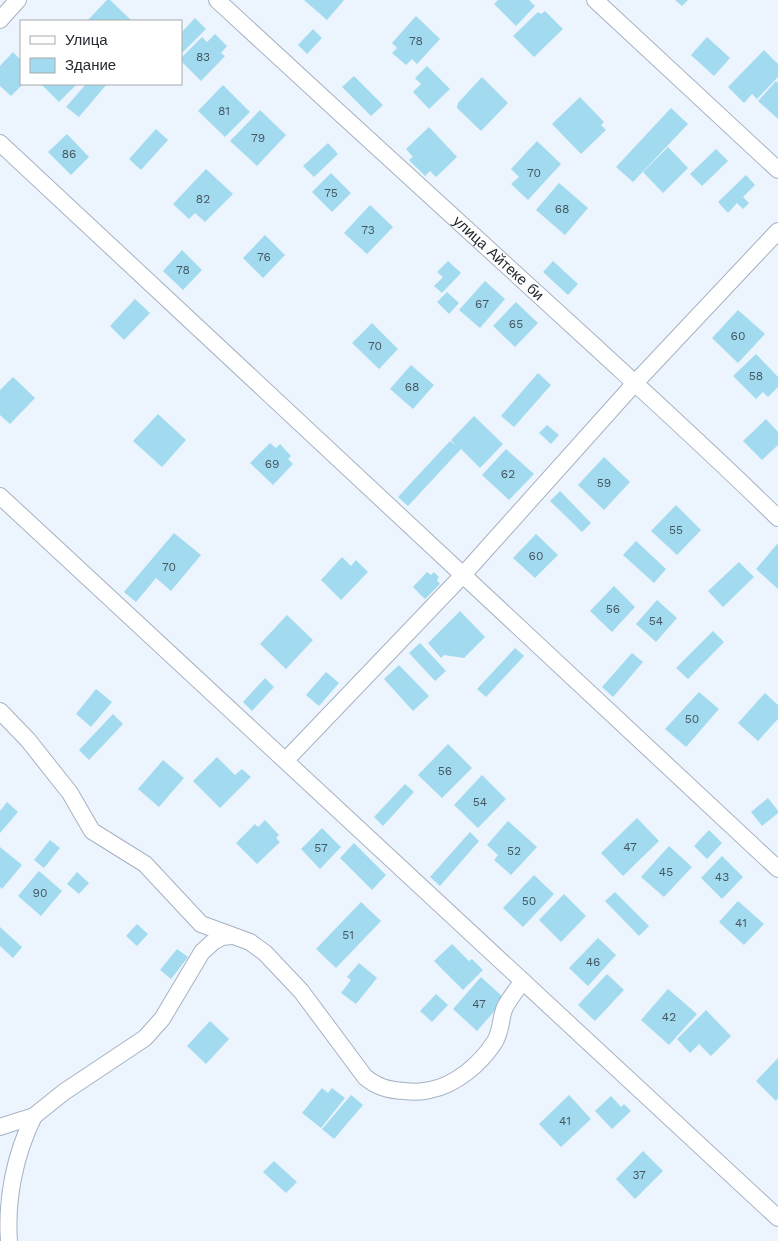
<svg xmlns="http://www.w3.org/2000/svg" width="778" height="1241" viewBox="0 0 778 1241" font-family="'Work Sans',sans-serif">
<rect width="100%" height="100%" fill="#ecf4fe"/>
<g fill="#a2dbef">
<path d="M 107,0 L 110,0 L 132,21 L 87,21 Z"/>
<path d="M 304,0 L 344,0 L 327,20 Z"/>
<path d="M 498,0 L 529,0 L 535,6 L 516,26 L 494,4 Z"/>
<path d="M 675,0 L 688,0 L 682,6 Z"/>
<path d="M 545,11 L 563,29 L 534,57 L 513,36 L 538,12 L 541,14 Z"/>
<path d="M 416,16 L 440,39 L 417,64 L 412,59 L 406,65 L 392,53 L 397,48 L 392,43 Z"/>
<path d="M 195,18 L 206,29 L 181,54 L 181,33 Z"/>
<path d="M 313,29 L 322,38 L 307,54 L 298,45 Z"/>
<path d="M 215,34 L 227,46 L 221,53 L 225,56 L 201,81 L 181,61 L 181,58 L 202,37 L 207,42 Z"/>
<path d="M 707,37 L 730,58 L 714,76 L 691,55 Z"/>
<path d="M 764,50 L 778,64 L 778,77 L 757,99 L 752,94 L 744,103 L 728,87 Z"/>
<path d="M 13,52 L 21,60 L 21,84 L 23,84 L 11,96 L 0,86 L 0,66 Z"/>
<path d="M 427,66 L 450,89 L 429,109 L 413,92 L 421,84 L 415,78 Z"/>
<path d="M 354,76 L 383,105 L 371,116 L 342,87 Z"/>
<path d="M 482,77 L 508,103 L 481,131 L 457,108 L 458,103 Z"/>
<path d="M 776,81 L 778,83 L 778,119 L 758,101 Z"/>
<path d="M 41,84 L 77,84 L 59,102 Z"/>
<path d="M 86,84 L 107,84 L 79,117 L 66,107 Z"/>
<path d="M 223,85 L 250,112 L 225,137 L 198,111 Z"/>
<path d="M 580,97 L 604,122 L 601,125 L 606,130 L 581,154 L 552,124 Z"/>
<path d="M 671,108 L 688,124 L 633,182 L 616,167 Z"/>
<path d="M 260,110 L 286,135 L 257,166 L 230,141 Z"/>
<path d="M 429,127 L 457,157 L 436,177 L 430,171 L 425,176 L 409,160 L 413,157 L 406,149 Z"/>
<path d="M 156,129 L 168,140 L 141,170 L 129,159 Z"/>
<path d="M 67,134 L 89,157 L 71,175 L 48,152 Z"/>
<path d="M 537,141 L 561,164 L 528,200 L 511,184 L 519,177 L 511,169 Z"/>
<path d="M 328,143 L 338,154 L 314,177 L 303,166 Z"/>
<path d="M 668,147 L 688,168 L 663,193 L 643,172 Z"/>
<path d="M 716,149 L 728,161 L 702,186 L 690,174 Z"/>
<path d="M 206,169 L 233,194 L 205,222 L 195,213 L 189,219 L 173,204 Z"/>
<path d="M 331,173 L 351,193 L 332,212 L 312,192 Z"/>
<path d="M 746,175 L 755,185 L 743,197 L 749,203 L 743,209 L 737,203 L 728,213 L 718,202 Z"/>
<path d="M 559,183 L 588,208 L 565,235 L 536,210 Z"/>
<path d="M 370,205 L 393,227 L 367,254 L 344,233 Z"/>
<path d="M 265,235 L 285,255 L 263,278 L 243,258 Z"/>
<path d="M 182,250 L 202,270 L 183,290 L 163,271 Z"/>
<path d="M 448,261 L 461,273 L 442,293 L 434,286 L 443,277 L 437,272 Z"/>
<path d="M 553,261 L 578,284 L 568,295 L 543,272 Z"/>
<path d="M 485,281 L 505,299 L 480,328 L 459,310 Z"/>
<path d="M 447,292 L 459,303 L 449,314 L 437,302 Z"/>
<path d="M 135,299 L 150,313 L 124,340 L 110,326 Z"/>
<path d="M 516,302 L 538,323 L 515,347 L 493,326 Z"/>
<path d="M 738,310 L 765,334 L 738,363 L 712,338 Z"/>
<path d="M 372,323 L 398,349 L 379,369 L 352,343 Z"/>
<path d="M 756,354 L 778,377 L 778,387 L 768,397 L 763,392 L 756,399 L 733,376 Z"/>
<path d="M 411,365 L 434,385 L 413,409 L 390,389 Z"/>
<path d="M 538,373 L 551,385 L 514,427 L 501,416 Z"/>
<path d="M 13,377 L 35,398 L 10,424 L 0,415 L 0,390 Z"/>
<path d="M 158,414 L 186,440 L 162,467 L 133,441 Z"/>
<path d="M 474,416 L 503,444 L 480,468 L 461,449 L 408,506 L 398,497 L 450,441 L 456,445 L 451,440 Z"/>
<path d="M 766,419 L 778,432 L 778,445 L 762,460 L 743,441 Z"/>
<path d="M 547,425 L 559,435 L 551,444 L 539,433 Z"/>
<path d="M 270,443 L 276,448 L 280,444 L 291,456 L 288,459 L 293,464 L 273,485 L 250,463 Z"/>
<path d="M 506,449 L 534,474 L 509,500 L 482,475 Z"/>
<path d="M 604,457 L 630,482 L 604,510 L 578,485 Z"/>
<path d="M 560,491 L 591,523 L 582,532 L 550,501 Z"/>
<path d="M 676,505 L 701,530 L 677,555 L 651,531 Z"/>
<path d="M 174,533 L 201,555 L 171,591 L 156,578 L 136,602 L 124,592 Z"/>
<path d="M 536,534 L 558,555 L 535,578 L 513,558 Z"/>
<path d="M 636,541 L 666,569 L 654,583 L 623,555 Z"/>
<path d="M 778,543 L 778,589 L 756,569 Z"/>
<path d="M 342,557 L 351,566 L 356,560 L 368,572 L 341,600 L 321,580 Z"/>
<path d="M 739,562 L 754,577 L 723,607 L 708,591 Z"/>
<path d="M 427,572 L 431,575 L 434,572 L 439,577 L 437,580 L 440,584 L 425,599 L 413,587 Z"/>
<path d="M 614,586 L 635,607 L 612,632 L 590,611 Z"/>
<path d="M 657,600 L 677,618 L 656,642 L 636,624 Z"/>
<path d="M 460,611 L 485,637 L 464,658 L 444,655 L 441,658 L 428,643 Z"/>
<path d="M 287,615 L 313,640 L 286,669 L 260,644 Z"/>
<path d="M 713,631 L 724,642 L 688,679 L 676,668 Z"/>
<path d="M 420,643 L 446,671 L 435,681 L 409,653 Z"/>
<path d="M 515,648 L 524,656 L 486,697 L 477,689 Z"/>
<path d="M 632,653 L 643,662 L 613,697 L 602,687 Z"/>
<path d="M 399,665 L 429,696 L 413,711 L 384,679 Z"/>
<path d="M 326,672 L 339,683 L 319,706 L 306,695 Z"/>
<path d="M 265,678 L 274,687 L 252,711 L 243,702 Z"/>
<path d="M 96,689 L 112,702 L 91,727 L 76,714 Z"/>
<path d="M 699,692 L 719,709 L 686,747 L 665,729 Z"/>
<path d="M 765,693 L 778,705 L 778,719 L 758,741 L 738,723 Z"/>
<path d="M 113,714 L 123,724 L 89,760 L 79,750 Z"/>
<path d="M 448,744 L 472,768 L 442,798 L 418,775 Z"/>
<path d="M 217,757 L 235,775 L 242,769 L 251,777 L 220,808 L 193,781 Z"/>
<path d="M 163,760 L 184,778 L 159,807 L 138,789 Z"/>
<path d="M 482,775 L 506,799 L 478,828 L 454,805 Z"/>
<path d="M 405,784 L 414,792 L 383,826 L 374,817 Z"/>
<path d="M 768,798 L 778,811 L 778,813 L 762,826 L 751,812 Z"/>
<path d="M 7,802 L 18,812 L 0,833 L 0,811 Z"/>
<path d="M 637,818 L 659,841 L 623,876 L 601,853 Z"/>
<path d="M 265,820 L 279,835 L 276,838 L 280,842 L 257,864 L 236,843 L 255,824 L 258,827 Z"/>
<path d="M 508,821 L 537,847 L 511,875 L 494,860 L 498,855 L 487,845 Z"/>
<path d="M 322,828 L 341,847 L 320,869 L 301,849 Z"/>
<path d="M 709,830 L 722,843 L 707,859 L 694,846 Z"/>
<path d="M 470,832 L 479,841 L 440,886 L 430,877 Z"/>
<path d="M 50,840 L 60,848 L 44,868 L 34,860 Z"/>
<path d="M 354,843 L 386,875 L 372,890 L 340,858 Z"/>
<path d="M 669,846 L 692,867 L 664,897 L 641,877 Z"/>
<path d="M 0,847 L 22,865 L 2,889 L 0,887 Z"/>
<path d="M 722,856 L 743,877 L 722,899 L 701,878 Z"/>
<path d="M 39,871 L 62,891 L 41,916 L 18,896 Z"/>
<path d="M 77,872 L 89,883 L 79,894 L 67,884 Z"/>
<path d="M 534,875 L 554,894 L 523,927 L 503,908 Z"/>
<path d="M 615,892 L 649,926 L 639,936 L 605,901 Z"/>
<path d="M 564,894 L 586,916 L 561,942 L 539,920 Z"/>
<path d="M 738,901 L 764,924 L 744,945 L 719,922 Z"/>
<path d="M 361,902 L 381,921 L 336,968 L 316,949 Z"/>
<path d="M 137,924 L 148,934 L 137,946 L 126,936 Z"/>
<path d="M 0,927 L 22,947 L 13,958 L 0,946 Z"/>
<path d="M 598,938 L 616,955 L 588,986 L 569,968 Z"/>
<path d="M 452,944 L 469,961 L 472,959 L 483,970 L 463,990 L 434,961 Z"/>
<path d="M 177,949 L 188,957 L 171,979 L 160,970 Z"/>
<path d="M 359,963 L 377,978 L 356,1004 L 341,993 L 351,980 L 347,977 Z"/>
<path d="M 607,974 L 624,990 L 595,1021 L 578,1005 Z"/>
<path d="M 481,977 L 505,999 L 477,1031 L 453,1009 Z"/>
<path d="M 668,989 L 697,1014 L 669,1045 L 641,1020 Z"/>
<path d="M 436,994 L 448,1005 L 432,1022 L 420,1011 Z"/>
<path d="M 706,1010 L 731,1036 L 711,1056 L 699,1044 L 690,1053 L 677,1039 Z"/>
<path d="M 210,1021 L 229,1039 L 206,1064 L 187,1046 Z"/>
<path d="M 778,1058 L 778,1098 L 776,1101 L 756,1081 Z"/>
<path d="M 322,1088 L 328,1093 L 332,1088 L 345,1098 L 321,1128 L 302,1113 Z"/>
<path d="M 351,1095 L 363,1105 L 334,1139 L 322,1129 Z"/>
<path d="M 569,1095 L 591,1119 L 561,1147 L 539,1124 Z"/>
<path d="M 611,1096 L 621,1107 L 624,1104 L 631,1111 L 612,1129 L 595,1111 Z"/>
<path d="M 643,1151 L 663,1171 L 635,1199 L 616,1179 Z"/>
<path d="M 274,1161 L 297,1182 L 286,1193 L 263,1172 Z"/>
</g>
<g fill="none" stroke-linecap="round" stroke-linejoin="round">
<g stroke="#a5b2c2" stroke-width="18">
<g id="minor">
<path id="s1" d="M 217,0 C 340,114 464,226 588,340 C 652,399 716,457 778,518"/>
<path d="M 595,0 L 778,170"/>
<path d="M 0,20 L 18,0"/>
<path d="M 0,143 L 778,869"/>
<path d="M 0,496 L 778,1218"/>
<path d="M 0,711 L 28,740 L 70,793 L 92,831 L 145,864 L 201,924 L 250,942 L 265,953 L 301,991 L 365,1077 C 377,1087 388,1090 404,1091 C 412,1092 422,1092 430,1090 C 456,1085 480,1064 494,1043 C 502,1031 500,1018 505,1007 C 510,998 517,989 523,981"/>
<path d="M 286,760 L 463,575 L 635,383 L 778,231"/>
<path d="M 0,1127 L 34,1116 L 64,1092 L 145,1038 L 162,1019 L 202,952 L 213,942 L 222,937 L 232,936"/>
<path d="M 9,1241 C 6,1199 15,1154 34,1116"/>
</g>
</g>
<use href="#minor" stroke="#fff" stroke-width="16"/>
</g>
<g text-anchor="middle" dominant-baseline="central" stroke-width="4" stroke-linejoin="round" paint-order="stroke">
<g font-size="12" fill="#445660">
<text x="416" y="41">78</text>
<text x="203" y="57">83</text>
<text x="224" y="111">81</text>
<text x="258" y="138">79</text>
<text x="69" y="154">86</text>
<text x="534" y="173">70</text>
<text x="331" y="193">75</text>
<text x="203" y="199">82</text>
<text x="562" y="209">68</text>
<text x="368" y="230">73</text>
<text x="264" y="257">76</text>
<text x="183" y="270">78</text>
<text x="482" y="304">67</text>
<text x="516" y="324">65</text>
<text x="738" y="336">60</text>
<text x="375" y="346">70</text>
<text x="756" y="376">58</text>
<text x="412" y="387">68</text>
<text x="272" y="464">69</text>
<text x="508" y="474">62</text>
<text x="604" y="483">59</text>
<text x="676" y="530">55</text>
<text x="536" y="556">60</text>
<text x="169" y="567">70</text>
<text x="613" y="609">56</text>
<text x="656" y="621">54</text>
<text x="692" y="719">50</text>
<text x="445" y="771">56</text>
<text x="480" y="802">54</text>
<text x="630" y="847">47</text>
<text x="321" y="848">57</text>
<text x="514" y="851">52</text>
<text x="666" y="872">45</text>
<text x="722" y="877">43</text>
<text x="40" y="893">90</text>
<text x="529" y="901">50</text>
<text x="741" y="923">41</text>
<text x="348" y="935">51</text>
<text x="593" y="962">46</text>
<text x="479" y="1004">47</text>
<text x="669" y="1017">42</text>
<text x="565" y="1121">41</text>
<text x="639" y="1175">37</text>
</g>
<g font-size="15" fill="#242930" stroke="#fff">
<text stroke="none"><textPath href="#s1" startOffset="382">улица Айтеке би</textPath></text>
</g>
</g>
<rect x="20" y="20" width="162" height="65" fill="#ffffff" stroke="#a7a9ac"/>
<rect x="30" y="36" width="25" height="8" fill="#ffffff" stroke="#a7a9ac"/>
<text x="65" y="45" font-size="15" fill="#242930">Улица</text>
<rect x="30" y="58" width="25" height="15" fill="#a2dbef" stroke="#a7a9ac"/>
<text x="65" y="70" font-size="15" fill="#242930">Здание</text>
</svg>
